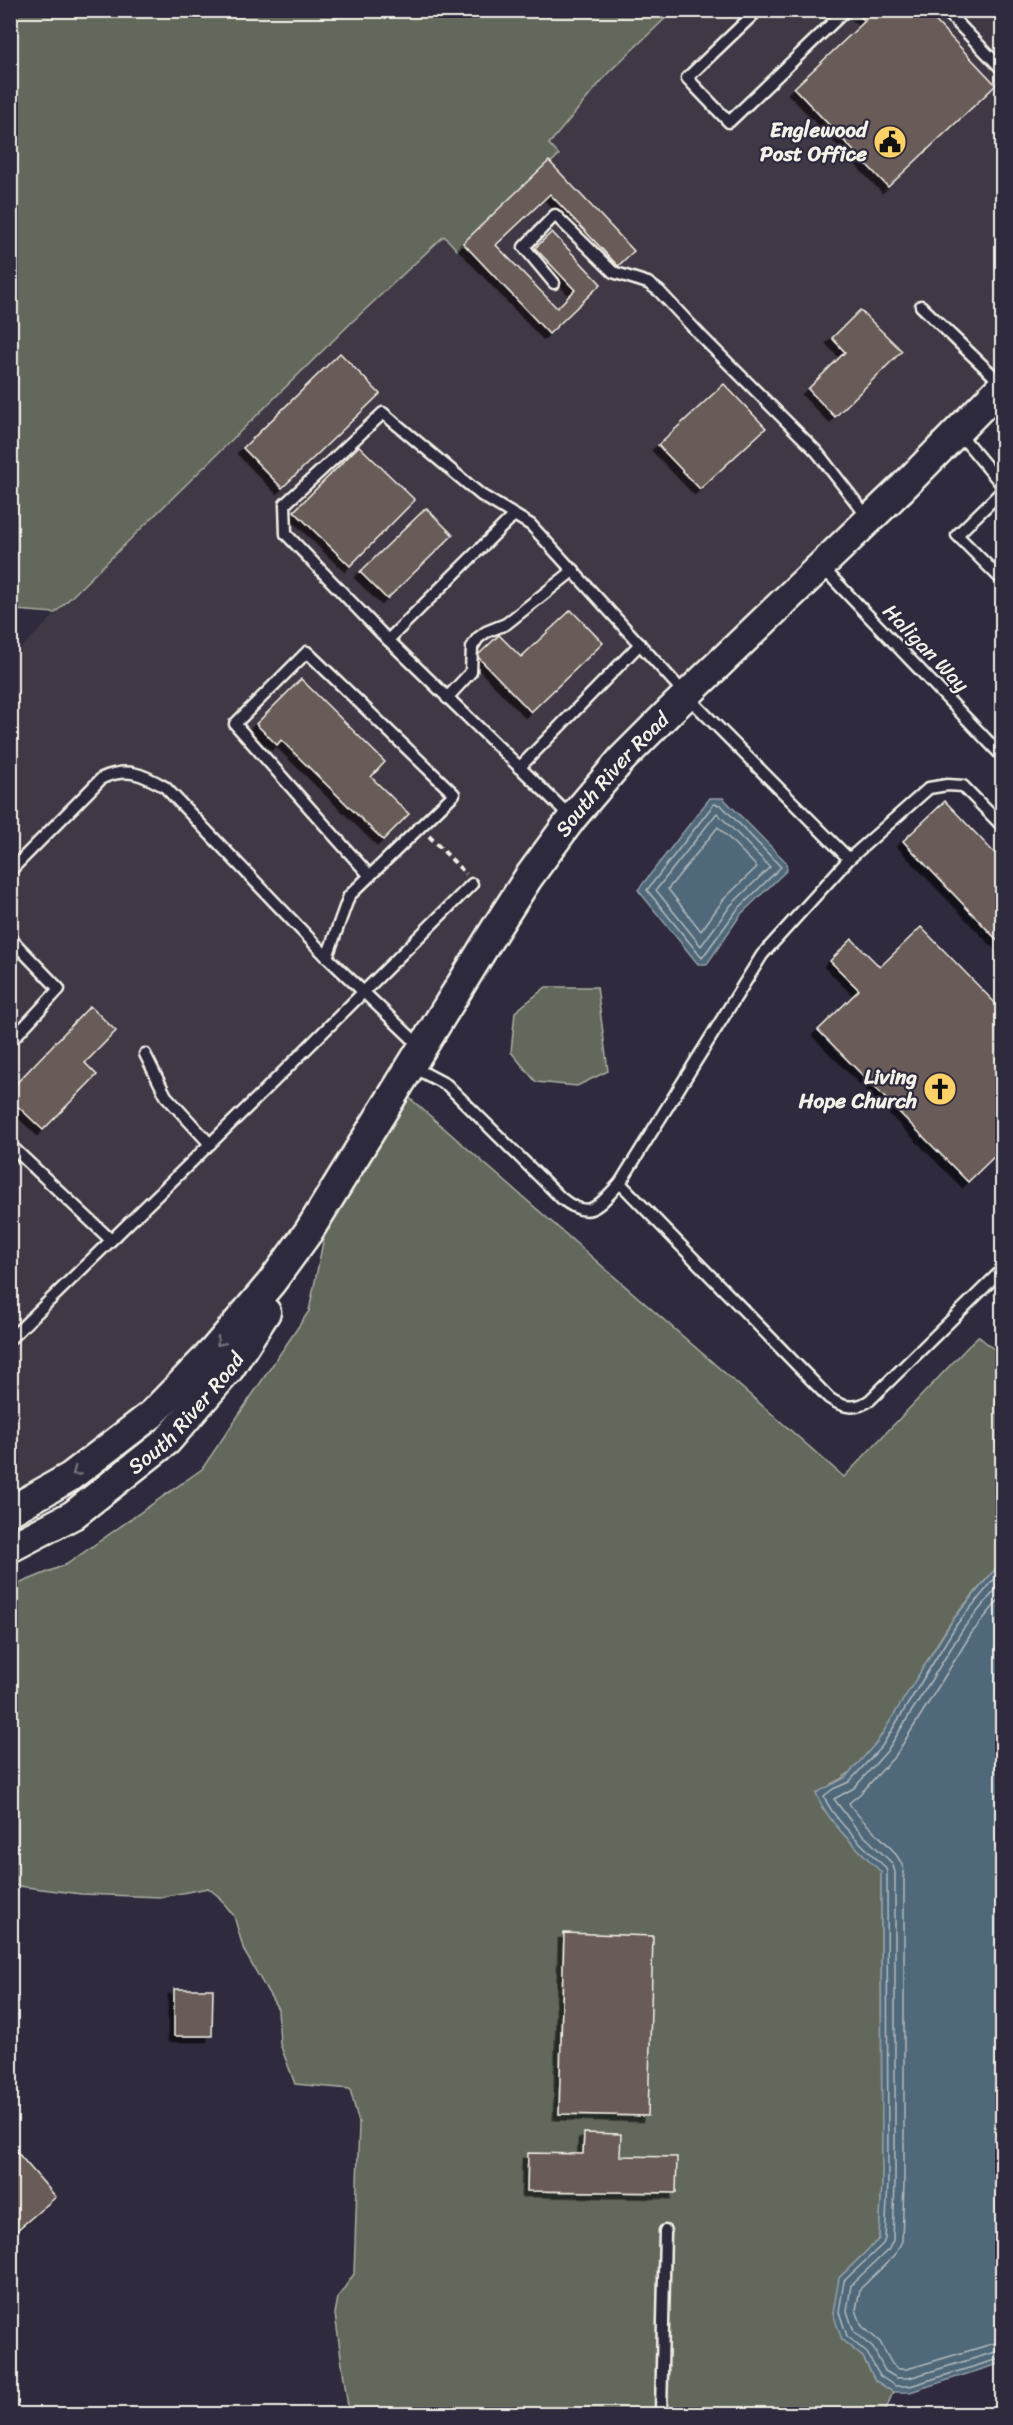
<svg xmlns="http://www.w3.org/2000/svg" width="1013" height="2425" viewBox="0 0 1013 2425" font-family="Sriracha,sans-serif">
<defs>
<filter id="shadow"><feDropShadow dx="-5.5" dy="5.5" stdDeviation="0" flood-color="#0009"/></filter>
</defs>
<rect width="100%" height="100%" fill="#2f2a3d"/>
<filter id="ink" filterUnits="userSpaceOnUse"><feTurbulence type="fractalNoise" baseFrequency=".0167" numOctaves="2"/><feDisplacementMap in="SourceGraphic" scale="12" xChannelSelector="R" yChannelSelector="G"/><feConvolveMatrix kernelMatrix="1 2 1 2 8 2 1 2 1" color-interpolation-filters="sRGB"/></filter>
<g filter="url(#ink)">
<path fill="#403945" d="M 673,11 L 1002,11 L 1002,371 L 896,478 L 663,702 L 264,1276 L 144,1406 L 64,1467 L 11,1498 L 11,658 L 353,321 L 444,236 L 457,249 L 558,155 L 549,144 L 609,72 Z"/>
<g fill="#62695c" stroke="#abada2" stroke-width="1.5">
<path d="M 11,11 L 673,11 L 609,72 L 549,144 L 559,155 L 457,250 L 444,236 L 353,321 L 55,613 L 15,610 L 11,612 Z"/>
<path d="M 546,987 L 597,987 L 608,1071 L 577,1086 L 536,1082 L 511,1052 L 515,1012 Z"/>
<path d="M 405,1094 L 844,1477 L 978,1336 L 1002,1356 L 1002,1561 C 986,1581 967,1600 952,1621 C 920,1665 880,1764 831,1784 L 822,1807 L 846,1837 L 881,1871 L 882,2183 L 879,2239 L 839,2278 L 842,2340 L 863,2357 L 875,2380 L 893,2392 L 884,2414 L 349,2414 L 335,2314 L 338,2297 L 354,2274 L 359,2123 L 350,2089 L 295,2084 L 280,2044 L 278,2009 L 244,1951 L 234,1916 L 218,1896 L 208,1888 L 161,1897 L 81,1894 L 11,1885 L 11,1587 L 67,1564 L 202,1469 L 309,1311 L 327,1222 Z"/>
</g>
<g fill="#50687a" stroke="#929fa6" stroke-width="1.5">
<path d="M 710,798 L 723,798 L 786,862 L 787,870 L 741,914 L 707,964 L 698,964 L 638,890 Z"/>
<path d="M 1002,1561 L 1002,2363 L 910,2392 L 893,2392 L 875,2380 L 863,2357 L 842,2340 L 833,2313 L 839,2278 L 879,2239 L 882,2183 L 881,1872 C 858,1848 828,1824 816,1793 L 845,1778 L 877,1742 L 952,1621 Z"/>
</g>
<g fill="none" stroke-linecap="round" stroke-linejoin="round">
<g stroke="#b2babc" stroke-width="1.5">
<path d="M 714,804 L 721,805 L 781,867 L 737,910 L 702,958 L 647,890 Z"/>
<path d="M 717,813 L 770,867 L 731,905 L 701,946 L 656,890 Z"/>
<path d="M 718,827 L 757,867 L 724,899 L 701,931 L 668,889 Z"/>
<path d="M 1002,1570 L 957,1624 L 882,1746 L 849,1782 L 833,1789 L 824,1796 C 832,1819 868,1850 885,1867 L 887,1872 L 888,2183 L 885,2239 L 883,2244 L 844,2281 L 839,2312 L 847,2336 L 867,2353 L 880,2376 L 895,2386 L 910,2386 L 1002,2358"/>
<path d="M 1002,1582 L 963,1629 L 887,1751 L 854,1788 L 834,1799 L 856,1828 L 892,1863 L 895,1872 L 895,2183 L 893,2240 L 889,2249 L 851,2285 L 847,2311 L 854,2332 L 873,2348 L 885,2371 L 897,2378 L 909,2378 L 1002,2350"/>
<path d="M 1002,1596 L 971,1634 L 896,1755 L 861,1793 L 849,1803 C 861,1825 901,1848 904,1872 L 904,2183 L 902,2241 L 895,2255 L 860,2289 L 856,2310 L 862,2326 L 880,2342 L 892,2364 L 899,2369 L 907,2369 L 1002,2341"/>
</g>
</g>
<g fill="#695b58" stroke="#f4f1e8" stroke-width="1.5" filter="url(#shadow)">
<path d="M 859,10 L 925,10 L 996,85 L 888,187 L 794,88 L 865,21 L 857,13 Z"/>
<path d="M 549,161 L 634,251 L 618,266 L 550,194 L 496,245 L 557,308 L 575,290 L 535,248 L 552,232 L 601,284 L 549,334 L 463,243 Z"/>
<path d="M 860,310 L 902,351 L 835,417 L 808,389 L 845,352 L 832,338 Z"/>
<path d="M 340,353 L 380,394 L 282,488 L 243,448 Z"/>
<path d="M 724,384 L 766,428 L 700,489 L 658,445 Z"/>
<path d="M 359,446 L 415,500 L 350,566 L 294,511 Z"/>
<path d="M 426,508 L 453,535 L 387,599 L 360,572 Z"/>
<path d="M 571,610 L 603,643 L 531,712 L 477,656 L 499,635 L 521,657 Z"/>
<path d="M 301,679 L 385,762 L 371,777 L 409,814 L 383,840 L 281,740 L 277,745 L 256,724 Z"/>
<path d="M 945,801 L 1002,861 L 1002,945 L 903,841 Z"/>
<path d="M 921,927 L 1002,1010 L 1002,1149 L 968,1182 L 818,1030 L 859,990 L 830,961 L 852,939 L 880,967 Z"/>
<path d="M 90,1006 L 116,1031 L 85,1063 L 97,1075 L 43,1130 L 10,1099 L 10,1090 Z"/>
<path d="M 564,1933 L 653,1936 L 648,2116 L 559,2114 Z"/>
<path d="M 174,1989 L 213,1989 L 212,2036 L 174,2036 Z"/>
<path d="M 584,2133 L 621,2134 L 620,2156 L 677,2157 L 676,2193 L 527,2191 L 528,2153 L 583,2154 Z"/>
<path d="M 10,2144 L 56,2197 L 10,2236 Z"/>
</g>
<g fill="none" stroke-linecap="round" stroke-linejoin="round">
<g stroke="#f4f1e8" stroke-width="15">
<g id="service">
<path d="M 758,10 L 687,78 L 729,122 L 845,11"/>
<path d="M 945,10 L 1002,69"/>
<path d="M 554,283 L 524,247 L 555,215 L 613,272 L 648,283 L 659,291 L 702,337 L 817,452 L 869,519"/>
<path d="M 921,306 L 1002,384"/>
<path d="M 958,432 L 1002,485"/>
<path d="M 1002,491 L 957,535 L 1002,580"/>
<path d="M 821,566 L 1002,756"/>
<path d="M 388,640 L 514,515"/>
<path d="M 447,698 L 471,672 L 472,647 L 478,638 L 486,632 L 506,624 L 574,570"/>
<path d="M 519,768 L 640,644"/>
<path d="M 572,818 L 380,632 L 286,534 L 285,504 L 383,413 L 481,495 L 531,525 L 686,695 L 849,859"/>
<path d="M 10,871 L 102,778 C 128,767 142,774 165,787 L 327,957"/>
<path d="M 370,876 L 235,724 L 307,652 L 454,794 L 349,896 L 327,957 L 422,1048"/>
<path d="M 10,938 L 59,989 L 10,1042"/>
<path d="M 145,1054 L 166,1096 L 210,1144"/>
<path d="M 411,1066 L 447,1085 L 561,1198 C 590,1222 598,1206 620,1183 L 762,955 L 849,859 L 929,788 L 947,785 L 963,786 L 1002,826"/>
<path d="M 10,1145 L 111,1240"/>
<path d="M 620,1183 L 829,1398 C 843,1408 856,1410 870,1400 L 1002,1270"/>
<path d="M 10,1339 L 259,1096 L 472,884"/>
<path d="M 661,2414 L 665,2231"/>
</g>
</g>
<g stroke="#f4f1e8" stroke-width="33">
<g id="secondary">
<path id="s1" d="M 10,1511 L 70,1477 L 151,1415 L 214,1350 L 271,1283 L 309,1231 L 494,931 L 528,878 L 572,818 L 622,759 L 670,711 L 903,487 L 1002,386"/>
<path id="s2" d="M 10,1548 L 73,1515 L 167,1441 L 230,1368 L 266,1312"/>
</g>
</g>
<path stroke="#f4f1e8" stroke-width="4" stroke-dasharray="6 4.5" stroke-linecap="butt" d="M 429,836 L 466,874"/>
<use href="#service" stroke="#2f2a3d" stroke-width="10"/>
<use href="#secondary" stroke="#2f2a3d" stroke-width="28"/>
</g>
<defs><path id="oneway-chevron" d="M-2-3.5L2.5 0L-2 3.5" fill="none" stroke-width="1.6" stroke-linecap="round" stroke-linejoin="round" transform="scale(1.5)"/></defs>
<g stroke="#747079">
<use href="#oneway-chevron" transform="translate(220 1342) rotate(131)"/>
<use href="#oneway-chevron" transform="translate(76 1472) rotate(144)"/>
</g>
</g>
<defs>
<g id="civic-disc" transform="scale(1.725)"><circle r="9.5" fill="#ffd166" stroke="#2f2a3d"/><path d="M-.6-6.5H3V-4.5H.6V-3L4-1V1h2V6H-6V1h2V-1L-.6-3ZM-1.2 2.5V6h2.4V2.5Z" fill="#111"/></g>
<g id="church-disc" transform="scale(1.725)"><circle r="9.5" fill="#ffd166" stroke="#2f2a3d"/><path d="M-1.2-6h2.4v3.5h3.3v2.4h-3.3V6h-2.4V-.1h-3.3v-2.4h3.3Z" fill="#111"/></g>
</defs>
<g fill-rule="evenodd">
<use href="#civic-disc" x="890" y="142"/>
<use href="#church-disc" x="940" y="1089"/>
</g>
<g text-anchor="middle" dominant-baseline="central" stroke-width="4.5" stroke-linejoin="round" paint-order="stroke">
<g font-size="21" font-weight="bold" fill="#f4f1e8" stroke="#2f2a3d" text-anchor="end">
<text x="867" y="130">Englewood<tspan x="867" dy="24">Post Office</tspan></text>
<text x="917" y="1077">Living<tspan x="917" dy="24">Hope Church</tspan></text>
</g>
<g font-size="21" fill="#f4f1e8" stroke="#2f2a3d">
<text transform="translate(926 648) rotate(46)">Haligan Way</text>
<text stroke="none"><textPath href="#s1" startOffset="963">South River Road</textPath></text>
<text stroke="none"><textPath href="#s2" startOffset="224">South River Road</textPath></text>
</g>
</g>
<rect width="1013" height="2425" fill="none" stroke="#2f2a3d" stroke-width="36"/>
<rect x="18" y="18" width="977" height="2389" fill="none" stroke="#f4f1e8" stroke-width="2" filter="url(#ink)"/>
</svg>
